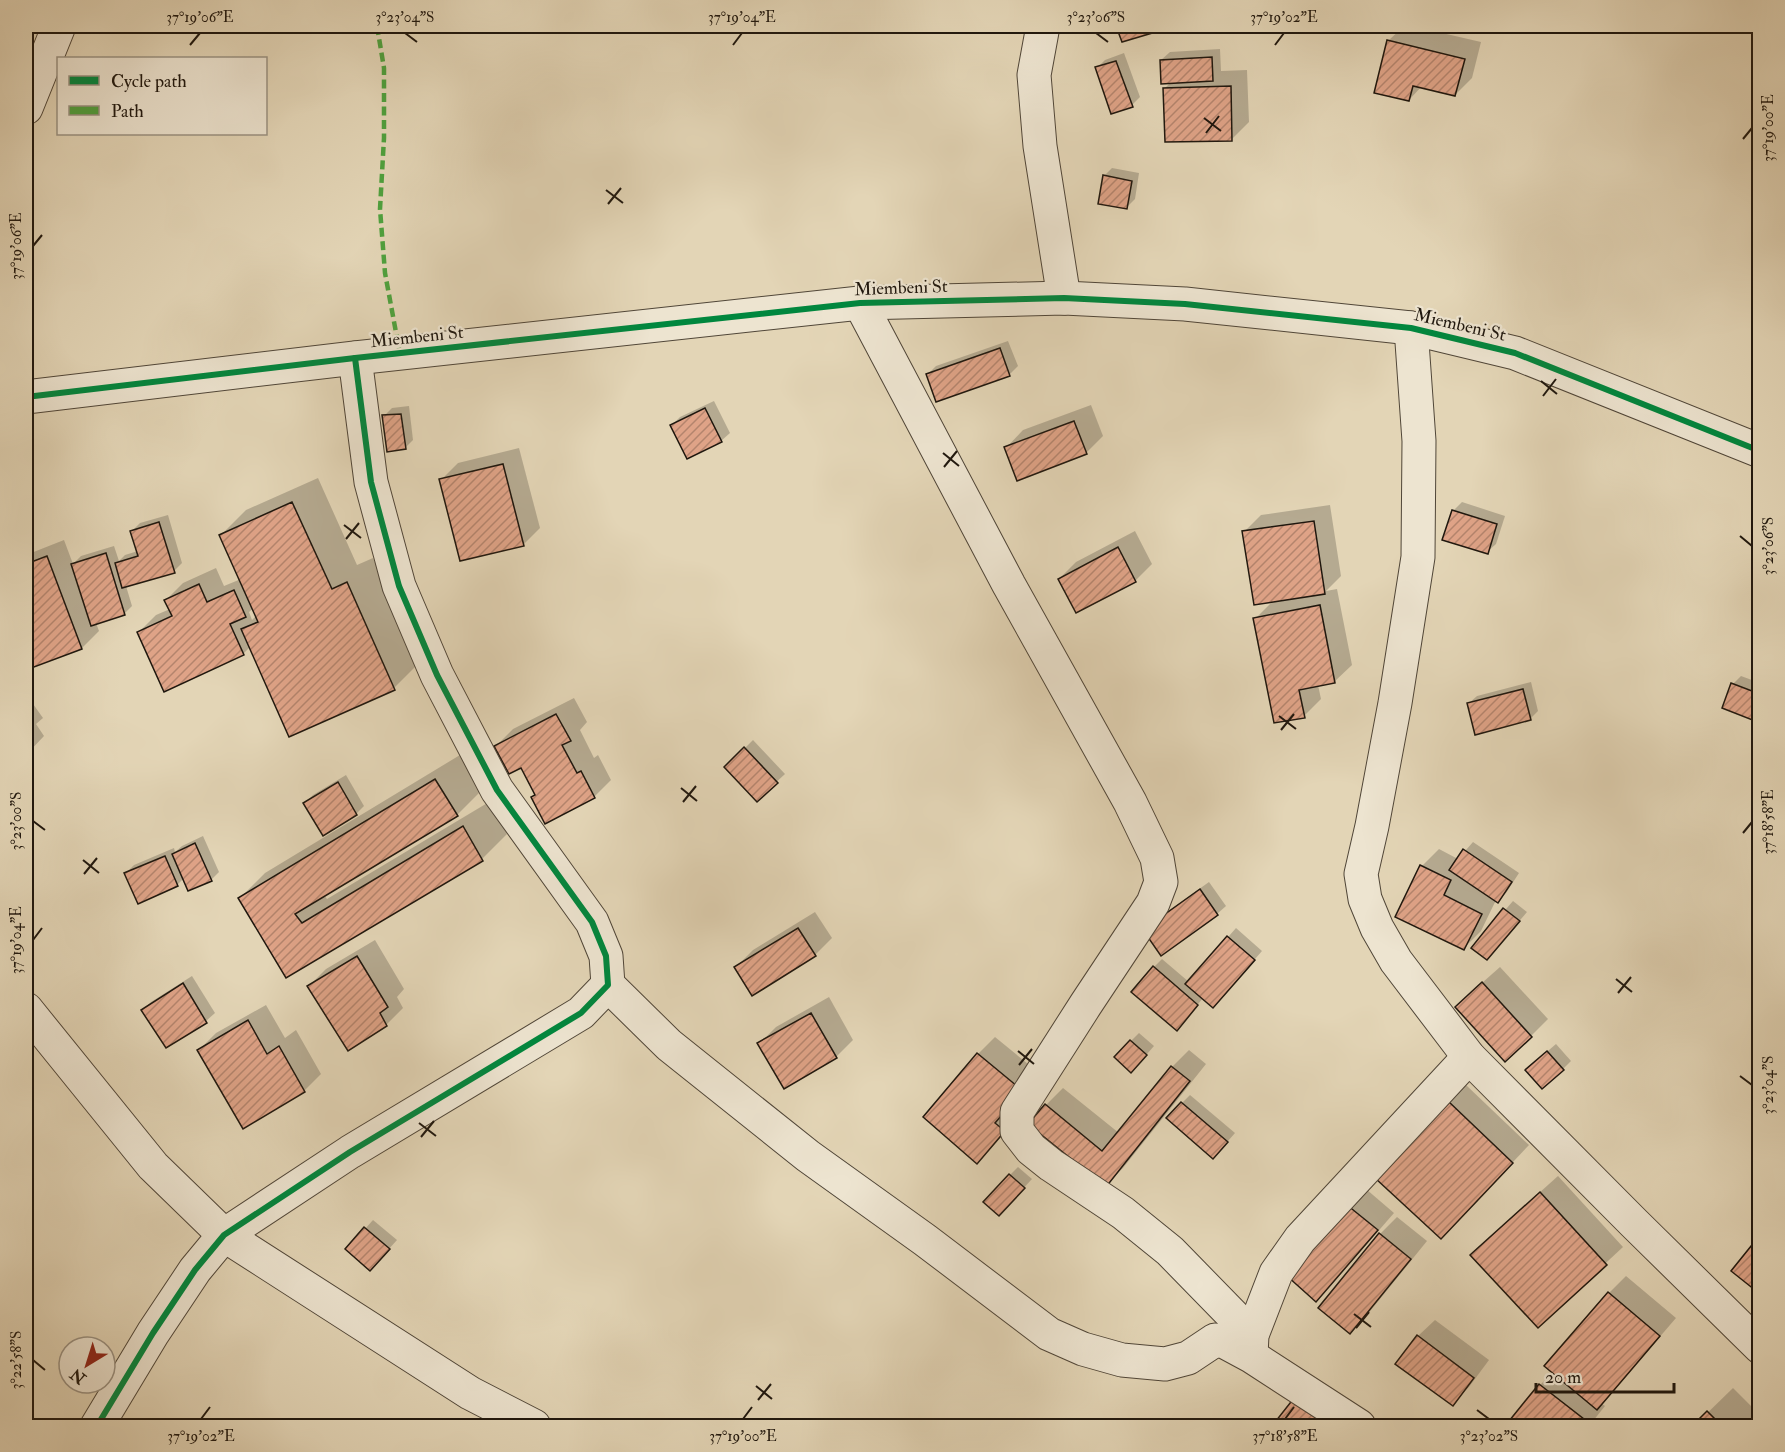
<svg xmlns="http://www.w3.org/2000/svg" width="1785" height="1452" viewBox="0 0 1785 1452" font-family="'IM FELL Double Pica',serif">
<defs>
<pattern id="building-hatch" width="6" height="6" patternUnits="userSpaceOnUse" patternTransform="scale(1.5)"><rect width="6" height="6" fill="#dfa387"/><path d="M-1 1l2-2M0 6l6-6M5 7l2-2" fill="none" stroke="#b4846d"/></pattern>
</defs>
<rect width="100%" height="100%" fill="#e3d5b6"/>
<filter id="stains"><feTurbulence type="fractalNoise" baseFrequency=".00333" numOctaves="4"/><feColorMatrix values="0 0 0 0 .2 0 0 0 0 .09 0 0 0 0 .02 0 0 0 .5 -.17"/></filter>
<radialGradient id="worn" r=".72"><stop offset=".6" stop-color="#630" stop-opacity="0"/><stop offset="1" stop-color="#630" stop-opacity=".3"/></radialGradient>
<g fill="#0003" fill-rule="evenodd">
<path d="M 1118,26 L 1171,26 L 1123,41 Z"/>
<path d="M 1404,26 L 1412,26 L 1481,42 L 1472,78 L 1455,95 L 1422,86 L 1409,100 L 1388,41 Z"/>
<path d="M 1220,49 L 1221,71 L 1247,70 L 1249,122 L 1232,139 L 1164,89 L 1171,82 L 1161,60 L 1170,52 Z"/>
<path d="M 1124,53 L 1140,97 L 1132,105 L 1097,68 L 1105,60 Z"/>
<path d="M 1112,168 L 1139,173 L 1135,199 L 1127,207 L 1104,176 Z"/>
<path d="M 1008,341 L 1018,366 L 1009,375 L 928,374 L 936,366 Z"/>
<path d="M 714,401 L 730,433 L 721,441 L 672,425 L 680,417 Z"/>
<path d="M 1091,405 L 1103,436 L 1086,453 L 1006,448 L 1023,430 Z"/>
<path d="M 409,406 L 413,440 L 405,448 L 384,416 L 392,408 Z"/>
<path d="M 519,448 L 540,528 L 523,545 L 441,480 L 458,463 Z"/>
<path d="M 318,478 L 357,565 L 373,558 L 419,663 L 394,688 L 290,735 L 250,647 L 243,654 L 139,632 L 156,615 L 170,609 L 166,600 L 183,583 L 216,568 L 224,586 L 241,579 L 221,535 L 246,510 ZM 254,608 L 257,615 L 252,620 L 249,612 Z"/>
<path d="M 1462,502 L 1505,516 L 1496,544 L 1487,552 L 1444,539 L 1454,510 Z"/>
<path d="M 1330,505 L 1341,576 L 1326,591 L 1337,589 L 1352,665 L 1334,682 L 1318,685 L 1321,699 L 1304,716 L 1255,619 L 1273,601 L 1244,532 L 1261,515 Z"/>
<path d="M 168,515 L 182,563 L 174,571 L 126,586 L 132,606 L 124,614 L 96,623 L 99,631 L 82,648 L 26,669 L 26,555 L 64,540 L 73,564 L 81,556 L 114,546 L 119,561 L 125,555 L 138,551 L 132,531 L 140,523 Z"/>
<path d="M 1135,531 L 1152,564 L 1135,581 L 1059,579 L 1076,562 Z"/>
<path d="M 1741,676 L 1760,683 L 1760,721 L 1733,684 Z"/>
<path d="M 1531,682 L 1538,711 L 1530,719 L 1468,704 L 1477,696 Z"/>
<path d="M 26,694 L 43,718 L 36,724 L 44,736 L 26,755 Z"/>
<path d="M 574,698 L 587,722 L 580,730 L 594,758 L 598,755 L 611,780 L 594,797 L 536,794 L 522,765 L 496,746 L 513,729 Z"/>
<path d="M 753,740 L 785,774 L 757,800 L 726,767 Z"/>
<path d="M 460,755 L 482,790 L 457,815 L 324,895 L 327,899 L 489,802 L 507,834 L 482,859 L 287,976 L 240,898 L 265,873 Z"/>
<path d="M 346,775 L 364,806 L 356,814 L 305,803 L 313,795 Z"/>
<path d="M 203,836 L 219,872 L 211,880 L 184,878 L 177,885 L 126,873 L 134,865 L 174,848 L 175,852 L 182,846 Z"/>
<path d="M 1473,842 L 1519,873 L 1506,893 L 1498,901 L 1496,900 L 1481,931 L 1464,948 L 1422,866 L 1439,849 L 1458,859 Z"/>
<path d="M 1209,882 L 1226,906 L 1217,914 L 1153,922 Z"/>
<path d="M 1513,901 L 1527,912 L 1487,958 L 1473,947 Z"/>
<path d="M 815,912 L 832,938 L 815,955 L 736,967 L 753,950 Z"/>
<path d="M 1236,928 L 1262,951 L 1221,998 L 1203,998 L 1185,1020 L 1154,967 L 1162,959 L 1189,982 Z"/>
<path d="M 375,940 L 404,989 L 397,997 L 403,1008 L 386,1025 L 309,986 L 326,969 Z"/>
<path d="M 1500,967 L 1548,1019 L 1531,1036 L 1474,990 Z"/>
<path d="M 192,976 L 215,1013 L 206,1021 L 166,1046 L 143,1010 L 151,1002 Z"/>
<path d="M 829,997 L 853,1040 L 836,1057 L 759,1044 L 776,1027 Z"/>
<path d="M 266,1005 L 285,1038 L 296,1030 L 321,1074 L 304,1091 L 199,1050 L 216,1033 Z"/>
<path d="M 1139,1033 L 1154,1046 L 1140,1062 L 1131,1041 Z"/>
<path d="M 995,1037 L 1039,1073 L 1021,1113 L 994,1145 L 977,1162 L 978,1054 Z"/>
<path d="M 1556,1044 L 1571,1061 L 1563,1069 L 1535,1062 Z"/>
<path d="M 1189,1050 L 1206,1064 L 1123,1168 L 1106,1185 L 1046,1105 L 1063,1088 L 1119,1133 L 1172,1067 Z"/>
<path d="M 1466,1085 L 1529,1145 L 1458,1220 L 1449,1102 Z"/>
<path d="M 1190,1095 L 1235,1133 L 1221,1149 L 1182,1103 Z"/>
<path d="M 1018,1167 L 1032,1179 L 1007,1206 L 1010,1175 Z"/>
<path d="M 1558,1176 L 1623,1247 L 1538,1326 L 1489,1238 Z"/>
<path d="M 1366,1189 L 1394,1213 L 1333,1283 L 1316,1300 L 1289,1276 Z"/>
<path d="M 1397,1217 L 1427,1241 L 1367,1315 L 1350,1332 L 1380,1234 Z"/>
<path d="M 373,1220 L 397,1240 L 378,1261 L 347,1249 Z"/>
<path d="M 1626,1276 L 1676,1318 L 1602,1404 L 1605,1406 L 1589,1426 L 1507,1426 L 1540,1385 L 1553,1372 L 1546,1366 L 1609,1293 Z"/>
<path d="M 1435,1320 L 1489,1360 L 1469,1387 L 1452,1404 L 1418,1336 Z"/>
<path d="M 1733,1388 L 1760,1415 L 1760,1426 L 1694,1426 Z"/>
<path d="M 1295,1399 L 1345,1426 L 1274,1426 Z"/>
</g>
<g fill="url(#building-hatch)" stroke="#1f170e" stroke-width="1.5">
<path d="M 1116,26 L 1176,26 L 1122,42 Z"/>
<path d="M 1387,40 L 1465,59 L 1455,96 L 1413,86 L 1409,101 L 1374,93 Z"/>
<path d="M 1212,57 L 1213,81 L 1161,84 L 1160,60 Z"/>
<path d="M 1116,61 L 1133,107 L 1111,114 L 1095,67 Z"/>
<path d="M 1231,86 L 1232,141 L 1165,142 L 1163,88 Z"/>
<path d="M 1103,175 L 1132,181 L 1127,209 L 1098,204 Z"/>
<path d="M 1000,348 L 1010,376 L 936,402 L 926,374 Z"/>
<path d="M 705,408 L 722,442 L 687,459 L 670,425 Z"/>
<path d="M 401,414 L 406,449 L 387,452 L 382,415 Z"/>
<path d="M 1074,421 L 1087,454 L 1017,481 L 1004,447 Z"/>
<path d="M 503,464 L 524,546 L 460,561 L 439,479 Z"/>
<path d="M 292,502 L 332,589 L 347,582 L 395,690 L 289,737 L 241,629 L 258,622 L 219,535 Z"/>
<path d="M 1452,510 L 1497,524 L 1488,554 L 1442,540 Z"/>
<path d="M 1314,521 L 1325,594 L 1254,605 L 1242,531 Z"/>
<path d="M 159,522 L 175,573 L 122,588 L 115,563 L 138,556 L 130,531 Z"/>
<path d="M 1118,547 L 1136,582 L 1076,613 L 1058,579 Z"/>
<path d="M 106,553 L 125,615 L 91,626 L 71,564 Z"/>
<path d="M 47,556 L 82,649 L 26,670 L 26,564 Z"/>
<path d="M 199,584 L 207,602 L 234,590 L 246,617 L 230,624 L 244,655 L 164,692 L 137,632 L 172,616 L 164,600 Z"/>
<path d="M 1320,605 L 1335,683 L 1299,690 L 1305,718 L 1274,723 L 1253,618 Z"/>
<path d="M 1731,683 L 1760,694 L 1760,723 L 1722,708 Z"/>
<path d="M 1523,689 L 1531,720 L 1475,735 L 1467,703 Z"/>
<path d="M 556,714 L 571,741 L 562,745 L 577,773 L 581,771 L 595,798 L 545,824 L 531,797 L 535,795 L 521,768 L 509,774 L 494,746 Z"/>
<path d="M 744,747 L 778,783 L 757,802 L 724,767 Z"/>
<path d="M 435,779 L 458,816 L 295,914 L 302,923 L 463,826 L 483,861 L 286,978 L 238,898 Z"/>
<path d="M 338,782 L 357,815 L 323,836 L 303,803 Z"/>
<path d="M 195,843 L 212,881 L 188,891 L 172,854 Z"/>
<path d="M 1463,849 L 1512,882 L 1498,903 L 1449,870 Z"/>
<path d="M 165,856 L 178,886 L 138,904 L 124,873 Z"/>
<path d="M 1420,865 L 1451,880 L 1444,895 L 1482,914 L 1464,950 L 1395,917 Z"/>
<path d="M 1200,889 L 1218,915 L 1161,956 L 1143,930 Z"/>
<path d="M 1503,908 L 1520,921 L 1487,960 L 1471,948 Z"/>
<path d="M 798,928 L 816,956 L 752,996 L 734,967 Z"/>
<path d="M 1227,936 L 1255,960 L 1213,1008 L 1185,984 Z"/>
<path d="M 357,956 L 388,1007 L 380,1013 L 387,1026 L 348,1051 L 307,986 Z"/>
<path d="M 1153,966 L 1198,1005 L 1177,1031 L 1131,992 Z"/>
<path d="M 1482,982 L 1532,1037 L 1505,1062 L 1455,1007 Z"/>
<path d="M 183,983 L 207,1023 L 166,1048 L 141,1010 Z"/>
<path d="M 811,1013 L 837,1058 L 784,1089 L 757,1043 Z"/>
<path d="M 248,1020 L 267,1054 L 279,1046 L 305,1092 L 243,1129 L 197,1050 Z"/>
<path d="M 1130,1040 L 1147,1055 L 1131,1073 L 1114,1057 Z"/>
<path d="M 1547,1051 L 1564,1070 L 1542,1089 L 1525,1070 Z"/>
<path d="M 977,1053 L 1023,1091 L 995,1123 L 1005,1131 L 977,1164 L 923,1117 Z"/>
<path d="M 1171,1066 L 1190,1081 L 1106,1187 L 1028,1124 L 1045,1104 L 1102,1151 Z"/>
<path d="M 1448,1101 L 1513,1163 L 1441,1239 L 1375,1178 Z"/>
<path d="M 1181,1102 L 1228,1142 L 1213,1159 L 1166,1118 Z"/>
<path d="M 1009,1174 L 1025,1188 L 999,1216 L 983,1202 Z"/>
<path d="M 1540,1192 L 1607,1265 L 1538,1328 L 1470,1255 Z"/>
<path d="M 1347,1205 L 1378,1230 L 1316,1302 L 1287,1276 Z"/>
<path d="M 364,1227 L 390,1249 L 370,1271 L 345,1249 Z"/>
<path d="M 1379,1233 L 1411,1259 L 1350,1334 L 1318,1308 Z"/>
<path d="M 1760,1235 L 1760,1294 L 1731,1271 Z"/>
<path d="M 1608,1292 L 1660,1336 L 1597,1410 L 1544,1366 Z"/>
<path d="M 1417,1335 L 1474,1378 L 1453,1406 L 1395,1364 Z"/>
<path d="M 1539,1384 L 1589,1423 L 1587,1426 L 1505,1426 Z"/>
<path d="M 1294,1398 L 1331,1426 L 1272,1426 Z"/>
<path d="M 1707,1411 L 1722,1426 L 1692,1426 Z"/>
</g>
<g fill="none" stroke-linecap="round" stroke-linejoin="round">
<g stroke="#504638" stroke-width="35">
<g id="street">
<path d="M 1043,26 L 1034,75 L 1040,146 L 1064,298"/>
<path d="M 26,108 L 59,26"/>
<path d="M 860,303 L 1009,585 L 1130,802 L 1157,858 L 1161,882 L 1153,903 L 1086,1004 L 1017,1112 L 1017,1131 L 1031,1149 L 1051,1165 L 1123,1213 L 1170,1251 L 1252,1335"/>
<path d="M 1411,328 L 1419,441 L 1418,557 L 1395,703 L 1372,826 L 1361,874 L 1365,899 L 1377,928 L 1396,961 L 1469,1057 L 1634,1223 L 1760,1347"/>
<path d="M 26,397 L 355,358 L 860,303 L 1064,298 L 1185,304 L 1411,328 L 1515,353 L 1760,451"/>
<path d="M 608,985 L 669,1045 L 808,1156 L 925,1240 L 1049,1334 L 1083,1349 L 1122,1360 L 1165,1364 L 1188,1358 L 1215,1340 L 1225,1342 L 1251,1356 L 1359,1426"/>
<path d="M 26,1009 L 153,1166 L 224,1235 L 470,1393 L 534,1426"/>
<path d="M 1251,1355 L 1252,1335 L 1276,1273 L 1300,1239 L 1469,1057"/>
<path d="M 97,1426 L 153,1333 L 195,1270 L 224,1235 L 350,1152 L 581,1013 L 608,985 L 606,956 L 592,922 L 497,790 L 437,675 L 399,586 L 371,482 L 355,358"/>
</g>
</g>
<use href="#street" stroke="#ede4d0" stroke-width="33"/>
<path stroke="#4fa13e" stroke-width="4.5" stroke-dasharray="9 4.5" stroke-linecap="butt" d="M 377,26 L 384,68 L 384,138 L 380,209 L 385,273 L 400,354"/>
<g stroke="#ede4d0" stroke-width="10">
<g id="cycleway">
<path d="M 26,397 L 355,358 L 860,303 L 1064,298 L 1185,304 L 1411,328 L 1515,353 L 1760,451"/>
<path d="M 97,1426 L 153,1333 L 195,1270 L 224,1235 L 350,1152 L 581,1013 L 608,985 L 606,956 L 592,922 L 497,790 L 437,675 L 399,586 L 371,482 L 355,358"/>
</g>
</g>
<use href="#cycleway" stroke="#00873e" stroke-width="6"/>
</g>
<path fill="none" stroke="#1f170e" stroke-width="2" d="M 405,33 L 417,42M 1096,33 L 1108,42M 190,45 L 200,33M 733,45 L 742,33M 1275,45 L 1284,33M 1204,118 L 1221,131M 1206,133 L 1219,116M 1743,139 L 1752,128M 606,190 L 623,203M 608,204 L 621,188M 33,246 L 42,235M 1541,381 L 1557,394M 1543,396 L 1556,379M 943,453 L 959,466M 944,467 L 957,451M 344,525 L 361,538M 1740,536 L 1752,546M 346,539 L 359,523M 1279,716 L 1296,729M 1281,730 L 1294,714M 681,788 L 697,801M 683,802 L 696,786M 33,821 L 45,830M 1743,833 L 1752,822M 83,860 L 99,873M 84,874 L 97,858M 33,940 L 42,928M 1616,979 L 1632,992M 1618,993 L 1631,977M 1018,1051 L 1034,1064M 1019,1065 L 1032,1049M 1740,1076 L 1752,1085M 419,1123 L 436,1136M 421,1137 L 434,1121M 1354,1314 L 1371,1327M 1356,1328 L 1369,1312M 33,1360 L 45,1370M 756,1386 L 772,1399M 758,1400 L 771,1384M 1477,1410 L 1489,1419M 201,1419 L 210,1407M 743,1419 L 752,1407M 1285,1419 L 1294,1407"/>
<g text-anchor="middle" dominant-baseline="central" stroke-width="4.5" stroke-linejoin="round" paint-order="stroke">
<g font-size="18" fill="#1f170e" stroke="#ede4d0">
<text transform="translate(901 288) rotate(-2)">Miembeni St</text>
<text transform="translate(1460 325) rotate(13)">Miembeni St</text>
<text transform="translate(417 337) rotate(-6)">Miembeni St</text>
</g>
</g>
<rect width="1785" height="1452" fill="none" stroke="#e3d5b6" stroke-width="66"/>
<rect x="57" y="57" width="210" height="78" fill="#ede4d0" stroke="#9b9282" stroke-width="1.5"/>
<rect x="69" y="76" width="30" height="9" fill="#00873e" stroke="#9b9282" stroke-width="1.5"/>
<text x="111" y="87" font-size="18" fill="#1f170e">Cycle path</text>
<rect x="69" y="106" width="30" height="9" fill="#4fa13e" stroke="#9b9282" stroke-width="1.5"/>
<text x="111" y="117" font-size="18" fill="#1f170e">Path</text>
<g transform="translate(87 1365) rotate(218)"><circle r="28" fill="#ede4d0" stroke="#9b9282" stroke-width="1.5"/>
<path d="M0-4.5L10 22L0 15L-10 22Z" fill="#8f2418"/>
<text y="-9" font-size="16" font-weight="bold" text-anchor="middle" fill="#1f170e">N</text>
</g>
<path d="M1536 1383v9h138v-9" fill="none" stroke="#1f170e" stroke-width="3"/>
<text x="1545" y="1383" font-size="18" fill="#1f170e" stroke="#ede4d0" stroke-width="4.5" paint-order="stroke">20 m</text>
<rect x="33" y="33" width="1719" height="1386" fill="none" stroke="#1f170e" stroke-width="2"/>
<g font-size="15" text-anchor="middle" fill="#1f170e">
<text x="200" y="22">37°19'06"E</text>
<text x="405" y="22">3°23'04"S</text>
<text x="742" y="22">37°19'04"E</text>
<text x="1096" y="22">3°23'06"S</text>
<text x="1284" y="22">37°19'02"E</text>
<text transform="translate(1768 128) rotate(-90)" y="5">37°19'00"E</text>
<text transform="translate(16 246) rotate(-90)" y="5">37°19'06"E</text>
<text transform="translate(1768 546) rotate(-90)" y="5">3°23'06"S</text>
<text transform="translate(16 821) rotate(-90)" y="5">3°23'00"S</text>
<text transform="translate(1768 822) rotate(-90)" y="5">37°18'58"E</text>
<text transform="translate(16 940) rotate(-90)" y="5">37°19'04"E</text>
<text transform="translate(1768 1085) rotate(-90)" y="5">3°23'04"S</text>
<text transform="translate(16 1360) rotate(-90)" y="5">3°22'58"S</text>
<text x="201" y="1441">37°19'02"E</text>
<text x="743" y="1441">37°19'00"E</text>
<text x="1285" y="1441">37°18'58"E</text>
<text x="1489" y="1441">3°23'02"S</text>
</g>
<rect width="100%" height="100%" filter="url(#stains)"/>
<rect width="100%" height="100%" fill="url(#worn)"/>
</svg>
